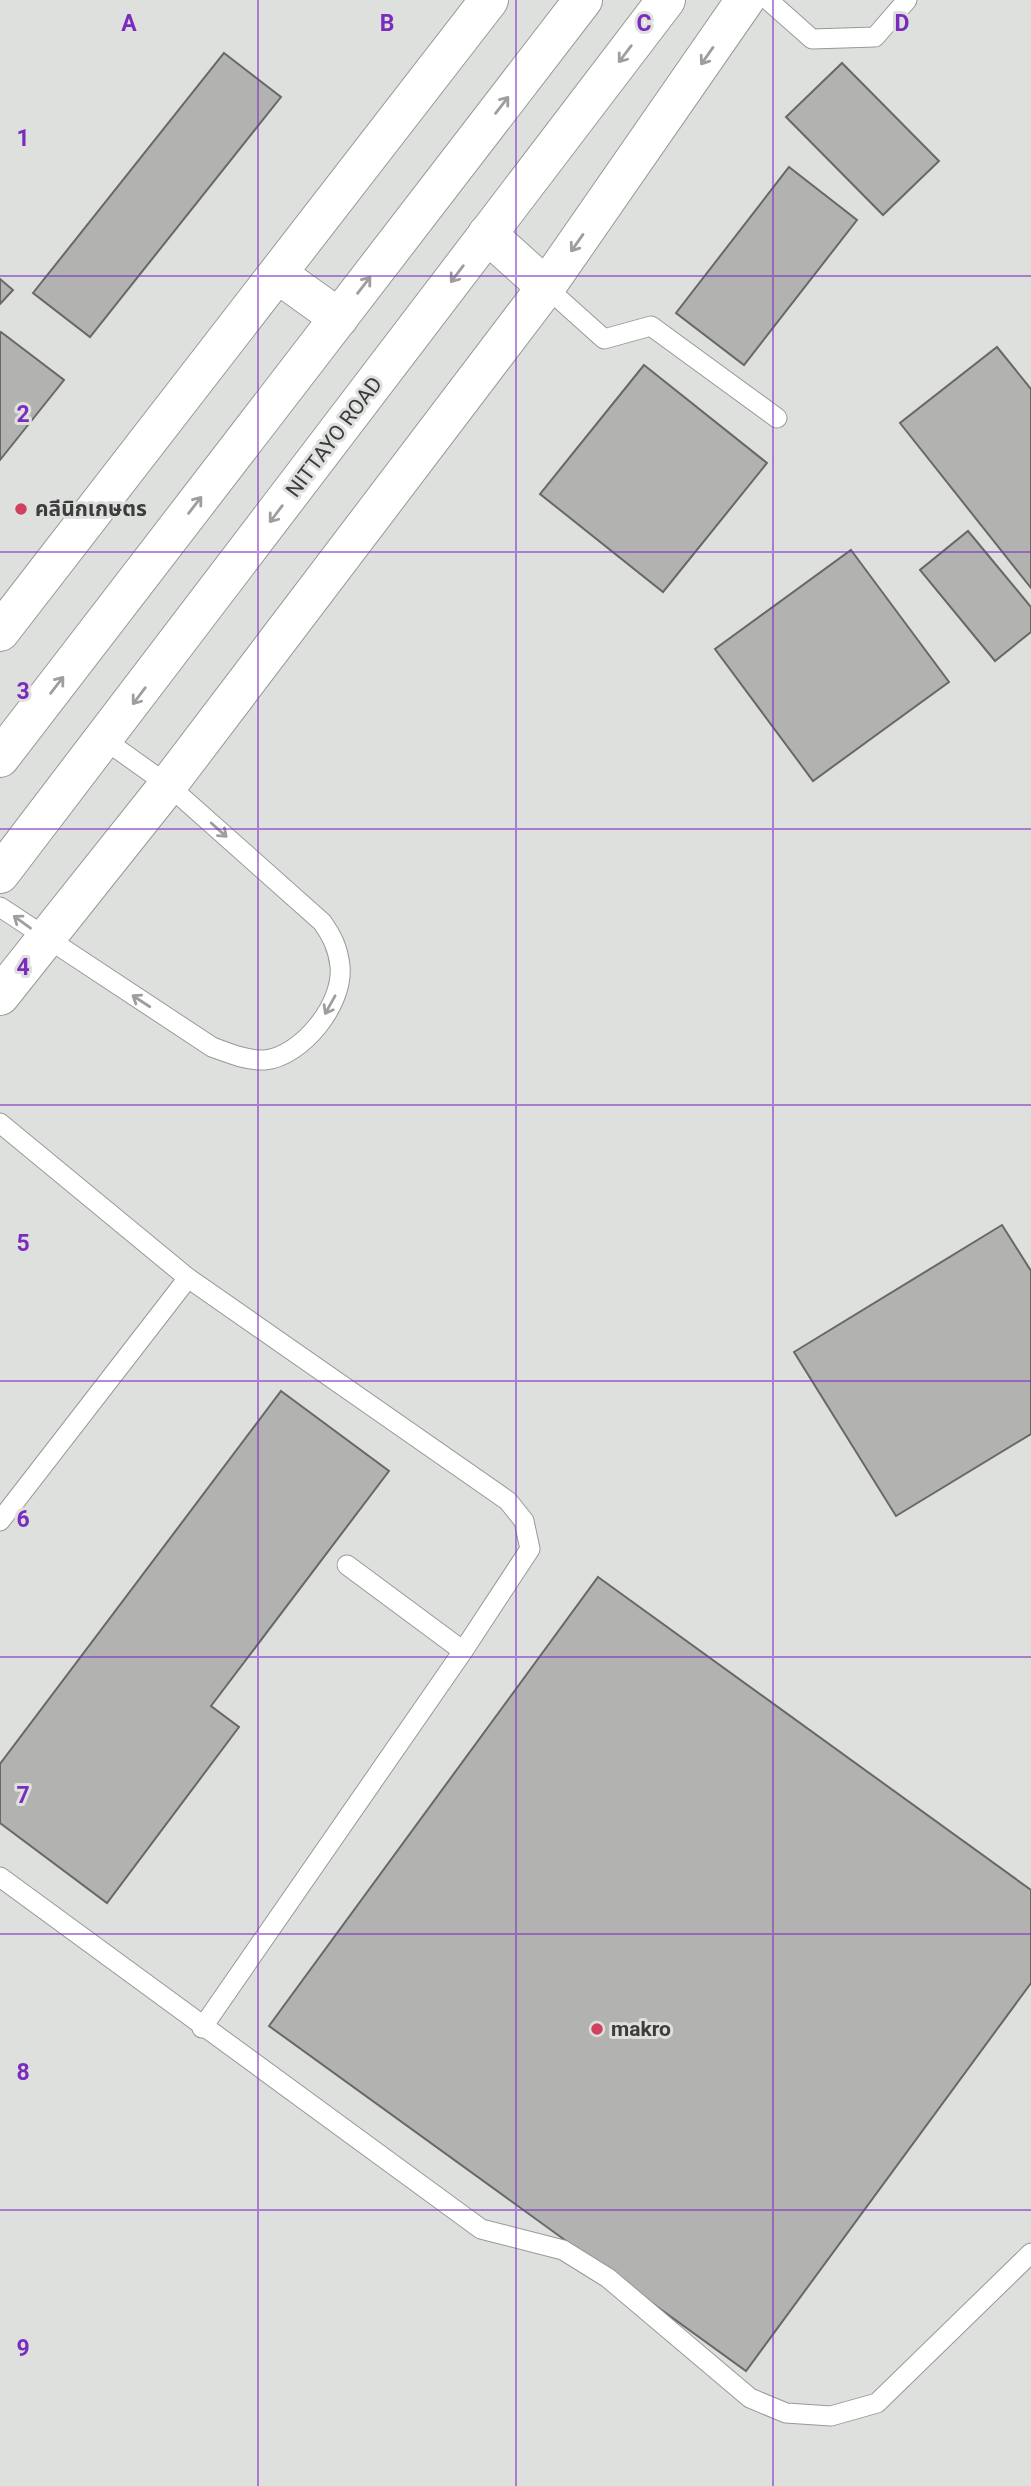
<svg xmlns="http://www.w3.org/2000/svg" width="1031" height="2486" viewBox="0 0 1031 2486" font-family="Roboto,'Noto Sans Thai',sans-serif">
<rect width="100%" height="100%" fill="#dee0de"/>
<g fill="#b2b3b0" stroke="#686967" stroke-width="2">
<path d="M 224,53 L 281,97 L 90,337 L 33,293 Z"/>
<path d="M 842,63 L 939,161 L 883,215 L 786,117 Z"/>
<path d="M 789,167 L 857,220 L 744,365 L 676,313 Z"/>
<path d="M 0,279 L 13,290 L 0,304 Z"/>
<path d="M 1,332 L 64,380 L 0,460 L 0,334 Z"/>
<path d="M 997,347 L 1031,389 L 1031,588 L 900,423 Z"/>
<path d="M 644,365 L 767,463 L 663,592 L 540,494 Z"/>
<path d="M 968,531 L 1031,607 L 1031,632 L 995,661 L 920,570 Z"/>
<path d="M 851,550 L 949,682 L 813,781 L 715,649 Z"/>
<path d="M 1002,1225 L 1031,1271 L 1031,1434 L 896,1516 L 794,1352 Z"/>
<path d="M 281,1391 L 389,1471 L 211,1706 L 239,1727 L 107,1903 L 0,1823 L 0,1764 Z"/>
<path d="M 598,1577 L 1031,1890 L 1031,1983 L 746,2371 L 269,2026 Z"/>
</g>
<g fill="none" stroke-linecap="round" stroke-linejoin="round">
<g stroke="#979997" stroke-width="21">
<g id="service">
<path d="M 768,0 L 812,39 L 875,37 L 907,0"/>
<path d="M 546,287 L 604,339 L 651,326 L 777,418"/>
<path d="M 0,907 L 212,1047 C 229,1053 247,1061 265,1060 C 302,1056 344,1004 340,966 C 338,948 332,936 322,922 L 168,785 L 105,740"/>
<path d="M 0,1123 L 188,1278 L 0,1521"/>
<path d="M 188,1278 L 508,1501 L 524,1521 L 530,1549 L 463,1651 L 202,2028"/>
<path d="M 347,1565 L 463,1651"/>
<path d="M 0,1877 L 481,2229 L 563,2250 L 608,2278 L 750,2398 L 786,2413 L 831,2416 L 877,2403 L 1031,2253"/>
</g>
</g>
<g stroke="#979997" stroke-width="40">
<g id="secondary">
<path d="M 0,632 L 489,0"/>
<path d="M 0,996 L 168,785 L 546,287 L 745,0"/>
</g>
</g>
<g stroke="#979997" stroke-width="40">
<g id="trunk">
<path d="M 487,234 L 546,287"/>
<path d="M 279,275 L 339,318"/>
<path d="M 0,758 L 583,0"/>
<path d="M 0,874 L 666,0"/>
</g>
</g>
<use href="#service" stroke="#fff" stroke-width="19"/>
<use href="#secondary" stroke="#fff" stroke-width="38"/>
<use href="#trunk" stroke="#fff" stroke-width="38"/>
</g>
<defs><path id="oneway-shaft" d="M-6 0H5M1.5-3L5.5 0L1.5 3" fill="none" stroke-width="1.6" stroke-linecap="round" stroke-linejoin="round" transform="scale(1.75)"/></defs>
<g stroke="#9d9e9d">
<use href="#oneway-shaft" transform="translate(625 54) rotate(127)"/>
<use href="#oneway-shaft" transform="translate(707 56) rotate(125)"/>
<use href="#oneway-shaft" transform="translate(502 105) rotate(-52)"/>
<use href="#oneway-shaft" transform="translate(577 243) rotate(125)"/>
<use href="#oneway-shaft" transform="translate(457 274) rotate(127)"/>
<use href="#oneway-shaft" transform="translate(364 285) rotate(-52)"/>
<use href="#oneway-shaft" transform="translate(195 505) rotate(-52)"/>
<use href="#oneway-shaft" transform="translate(276 514) rotate(127)"/>
<use href="#oneway-shaft" transform="translate(57 685) rotate(-52)"/>
<use href="#oneway-shaft" transform="translate(139 696) rotate(127)"/>
<use href="#oneway-shaft" transform="translate(219 830) rotate(42)"/>
<use href="#oneway-shaft" transform="translate(22 922) rotate(-144)"/>
<use href="#oneway-shaft" transform="translate(141 1001) rotate(-147)"/>
<use href="#oneway-shaft" transform="translate(330 1005) rotate(119)"/>
</g>
<path fill="none" stroke="#7b2cbf" stroke-width="2" stroke-opacity="0.55" d="M 258,0 L 258,2486M 516,0 L 516,2486M 773,0 L 773,2486M 0,276 L 1031,276M 0,552 L 1031,552M 0,829 L 1031,829M 0,1105 L 1031,1105M 0,1381 L 1031,1381M 0,1657 L 1031,1657M 0,1934 L 1031,1934M 0,2210 L 1031,2210"/>
<g fill="#d1415d" stroke="#dee0de" stroke-width="2.5">
<circle cx="21" cy="509" r="7"/>
<circle cx="597" cy="2029" r="7"/>
</g>
<g text-anchor="middle" dominant-baseline="central" stroke-width="6" stroke-linejoin="round" paint-order="stroke">
<g font-size="21" fill="#3b3c3b" stroke="#dee0de">
<text transform="translate(334 437) rotate(-53)">NITTAYO ROAD</text>
</g>
<g font-size="21" font-weight="bold" fill="#3b3c3b" stroke="#dee0de" text-anchor="start">
<text x="35" y="509">คลีนิกเกษตร</text>
<text x="611" y="2029">makro</text>
</g>
</g>
<g font-size="23" text-anchor="middle" font-weight="bold" fill="#7b2cbf" stroke="#dee0de" stroke-width="6" stroke-linejoin="round" paint-order="stroke">
<text x="129" y="31">A</text>
<text x="387" y="31">B</text>
<text x="644" y="31">C</text>
<text x="902" y="31">D</text>
<text x="23" y="146">1</text>
<text x="23" y="422">2</text>
<text x="23" y="699">3</text>
<text x="23" y="975">4</text>
<text x="23" y="1251">5</text>
<text x="23" y="1527">6</text>
<text x="23" y="1803">7</text>
<text x="23" y="2080">8</text>
<text x="23" y="2356">9</text>
</g>
</svg>
